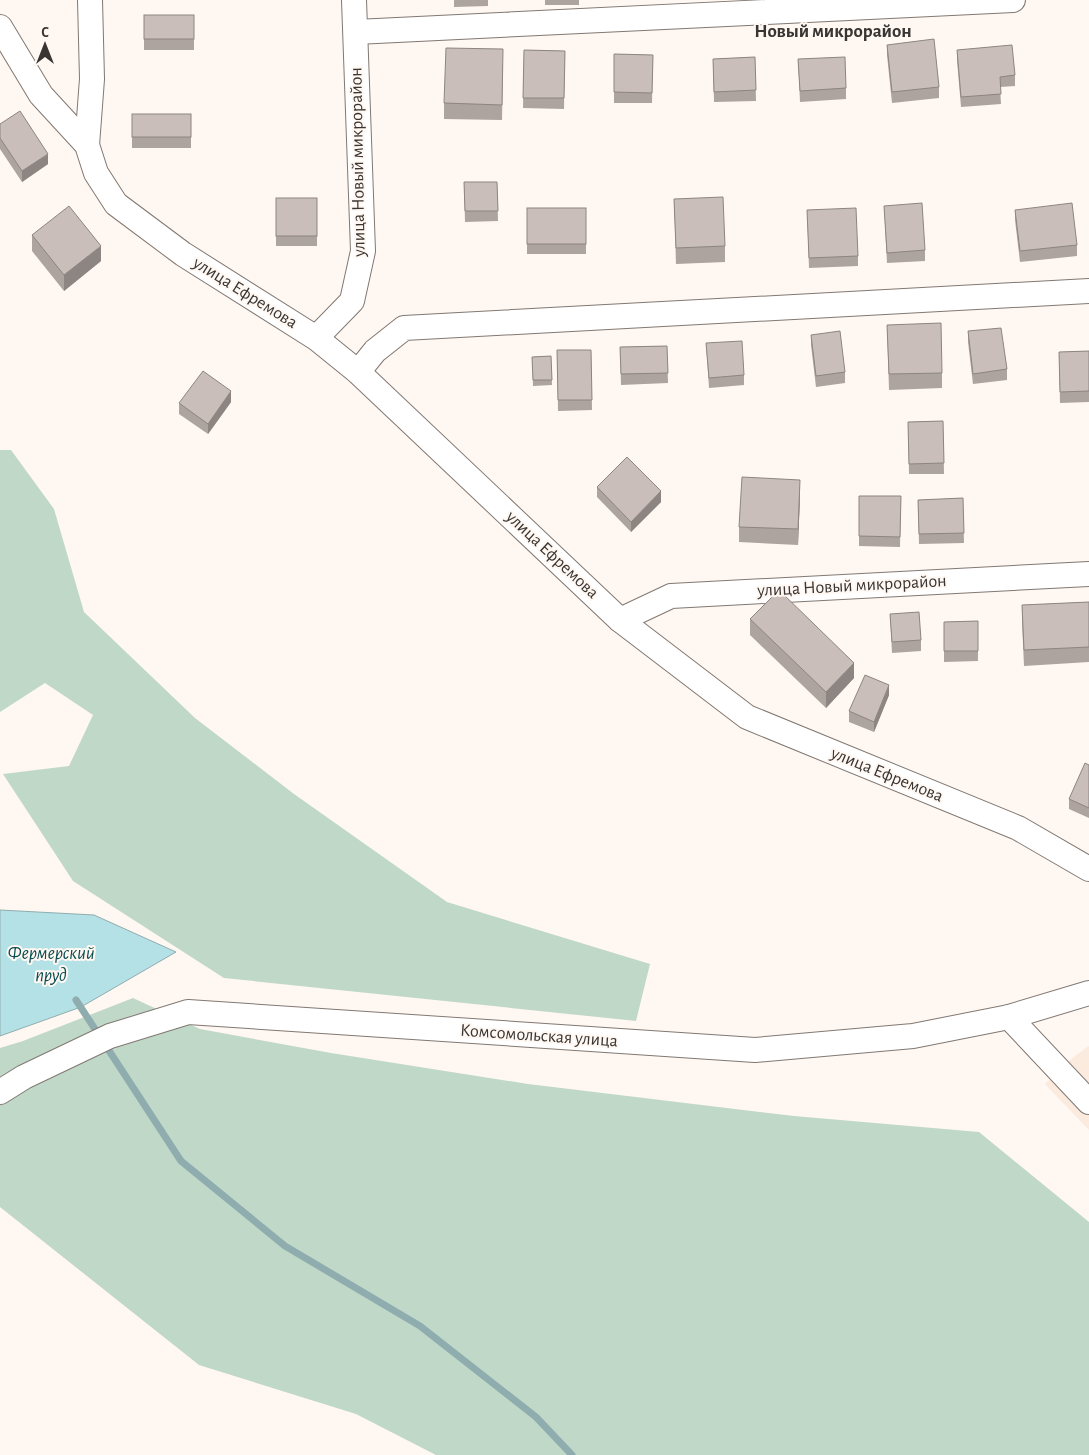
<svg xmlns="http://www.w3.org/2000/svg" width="1089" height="1455" viewBox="0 0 1089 1455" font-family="'Alegreya Sans',sans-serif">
<rect width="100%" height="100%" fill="#fff7f2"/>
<path fill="#fbeade" d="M 1089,1046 L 1089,1130 L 1045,1084 L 1075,1056 Z"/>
<g fill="#c0d8c8">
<path d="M 0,450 L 11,450 L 54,509 L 84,612 L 195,718 L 294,794 L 447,902 L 650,964 L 636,1021 L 224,978 L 73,881 L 3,774 L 69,766 L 93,715 L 45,683 L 0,712 Z"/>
<path d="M 133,998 L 200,1029 L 331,1053 L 528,1084 L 794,1116 L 979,1132 L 1089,1222 L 1089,1455 L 436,1455 L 356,1414 L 199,1365 L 0,1207 L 0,1048 L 23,1041 Z"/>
</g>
<path fill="#b4e1e5" stroke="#8fadaf" d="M 0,910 L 94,915 L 176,952 L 81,1007 L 0,1036 Z"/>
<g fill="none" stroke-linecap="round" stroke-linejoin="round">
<path stroke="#8fadaf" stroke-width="7" d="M 76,1000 L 181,1161 L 285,1246 L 420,1326 L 536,1417 L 572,1455"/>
<g stroke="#817872" stroke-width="26">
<g id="minor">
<path d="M 0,27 L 41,95 L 87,145 L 96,173 L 116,204 L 183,254 L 316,338 L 358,372 L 620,620 L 747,717 L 1018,828 L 1089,869"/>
<path d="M 356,32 L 1013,0"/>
<path d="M 87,145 L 92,79 L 90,0"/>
<path d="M 316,338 L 352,301 L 363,251 L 354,0"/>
<path d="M 358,372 L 375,351 L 404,328 L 1089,291"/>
<path d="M 620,620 L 671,596 L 1089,574"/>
<path d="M 1009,1017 L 1089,1102"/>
<path d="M 0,1092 L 24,1077 L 110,1036 L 188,1012 L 755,1050 L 913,1036 L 1009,1017 L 1089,993"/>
</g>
</g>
<use href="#minor" stroke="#fff" stroke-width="24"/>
</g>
<g fill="#ada39f">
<path d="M 454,0 L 488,0 L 488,6 L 454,7 Z"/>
<rect x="545" y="0" width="34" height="5"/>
<rect x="144" y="15" width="50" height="35"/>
<path d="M 887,45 L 939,87 L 939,98 L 892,103 L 887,55 Z"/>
<path d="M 524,50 L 565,51 L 564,109 L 523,108 Z"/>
<path d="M 957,50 L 1015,75 L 1015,86 L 1000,87 L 1001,104 L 961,107 L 957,60 Z"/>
<path d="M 614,54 L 653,55 L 652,103 L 614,103 Z"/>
<path d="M 755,57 L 756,101 L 714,102 L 713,59 Z"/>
<path d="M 798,59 L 846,88 L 846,99 L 800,102 Z"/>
<path d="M 503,65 L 502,120 L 444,119 L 444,103 Z"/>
<rect x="132" y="114" width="59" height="34"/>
<path d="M 0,124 L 48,164 L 22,182 L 0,149 Z"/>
<path d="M 464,182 L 497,182 L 498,221 L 465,222 Z"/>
<rect x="276" y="198" width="41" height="48"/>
<path d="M 674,199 L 725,246 L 725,262 L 676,264 Z"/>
<path d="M 884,206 L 925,250 L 925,261 L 887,263 Z"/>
<rect x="527" y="208" width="59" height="46"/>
<path d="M 807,210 L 858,256 L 858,266 L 809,268 Z"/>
<path d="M 1015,210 L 1077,245 L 1077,256 L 1020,262 L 1015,220 Z"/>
<path d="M 32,235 L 101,261 L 64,291 L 32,251 Z"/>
<path d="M 887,325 L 942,373 L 942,388 L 889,390 Z"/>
<path d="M 968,331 L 1007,369 L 1007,380 L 973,384 L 968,342 Z"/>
<path d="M 811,335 L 845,372 L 845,383 L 816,387 L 811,345 Z"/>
<path d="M 706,343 L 744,375 L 744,385 L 709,388 Z"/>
<path d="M 667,346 L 668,383 L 621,385 L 620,347 Z"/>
<path d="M 557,350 L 591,350 L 592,410 L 558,411 Z"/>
<path d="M 1089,351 L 1089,402 L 1060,403 L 1059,352 Z"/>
<path d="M 551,356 L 552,385 L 533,386 L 532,357 Z"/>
<path d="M 231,402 L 208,434 L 179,414 L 179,403 Z"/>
<path d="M 943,421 L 944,474 L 909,474 L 908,422 Z"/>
<path d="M 597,487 L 661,502 L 631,532 L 597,497 Z"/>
<path d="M 800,496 L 798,545 L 739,542 L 739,527 Z"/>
<path d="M 859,496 L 901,496 L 900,547 L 859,546 Z"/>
<path d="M 963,498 L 964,543 L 919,544 L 918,500 Z"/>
<path d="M 1089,602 L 1089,662 L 1024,666 L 1022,621 L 1022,605 Z"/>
<path d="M 890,614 L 921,640 L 921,651 L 892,653 Z"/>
<path d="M 750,619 L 854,678 L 826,708 L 750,635 Z"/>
<path d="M 978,621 L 978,661 L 944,662 L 944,622 Z"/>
<path d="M 889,695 L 874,732 L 849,722 L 849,711 Z"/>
<path d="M 1089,765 L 1089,818 L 1069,809 L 1069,799 Z"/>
</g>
<g fill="#8d8582">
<path d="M 48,154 L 48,164 L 22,182 L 22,171 Z"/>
<path d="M 101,246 L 101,261 L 64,291 L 64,275 Z"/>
<path d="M 231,391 L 231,402 L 208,434 L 208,424 Z"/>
<path d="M 800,480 L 800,496 L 798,545 L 798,529 Z"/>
<path d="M 661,491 L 661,502 L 631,532 L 631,522 Z"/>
<path d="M 854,663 L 854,678 L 826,708 L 826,692 Z"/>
<path d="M 889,685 L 889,695 L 874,732 L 874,722 Z"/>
</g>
<g fill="#c9beb9" stroke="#8d8582">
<rect x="144" y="15" width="50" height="24"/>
<path d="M 934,39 L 939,87 L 892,92 L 887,45 Z"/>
<path d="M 1012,45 L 1015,75 L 1000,77 L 1001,94 L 961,97 L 957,50 Z"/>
<path d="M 446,48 L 503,49 L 502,105 L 444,103 Z"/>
<path d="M 524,50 L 565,51 L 564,98 L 523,98 Z"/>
<path d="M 614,54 L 653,55 L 652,93 L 614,92 Z"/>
<path d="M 755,57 L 756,90 L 714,92 L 713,59 Z"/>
<path d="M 845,57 L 846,88 L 800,91 L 798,59 Z"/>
<path d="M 20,111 L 48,154 L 22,171 L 0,138 L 0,124 Z"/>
<rect x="132" y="114" width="59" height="23"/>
<path d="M 464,182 L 497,182 L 498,211 L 465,211 Z"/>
<path d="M 723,197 L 725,246 L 676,248 L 674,199 Z"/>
<rect x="276" y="198" width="41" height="38"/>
<path d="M 922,203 L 925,250 L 887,253 L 884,206 Z"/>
<path d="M 1072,203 L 1077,245 L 1020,251 L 1015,210 Z"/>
<path d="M 69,206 L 101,246 L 64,275 L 32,235 Z"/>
<rect x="527" y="208" width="59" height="36"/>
<path d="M 856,208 L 858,256 L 809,258 L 807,210 Z"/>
<path d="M 941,323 L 942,373 L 889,374 L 887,325 Z"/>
<path d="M 1001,328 L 1007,369 L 973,374 L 968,331 Z"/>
<path d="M 840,331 L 845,372 L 816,376 L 811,335 Z"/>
<path d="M 742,341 L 744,375 L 709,378 L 706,343 Z"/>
<path d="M 667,346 L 668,373 L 621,374 L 620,347 Z"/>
<path d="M 557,350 L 591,350 L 592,400 L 558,400 Z"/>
<path d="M 1089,351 L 1089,391 L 1060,392 L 1059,352 Z"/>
<path d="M 551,356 L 552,380 L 533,380 L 532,357 Z"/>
<path d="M 203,371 L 231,391 L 208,424 L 179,403 Z"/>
<path d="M 943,421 L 944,463 L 909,464 L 908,422 Z"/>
<path d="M 627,457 L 661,491 L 631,522 L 597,487 Z"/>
<path d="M 742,477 L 800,480 L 798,529 L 739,527 Z"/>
<path d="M 859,496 L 901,496 L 900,537 L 859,536 Z"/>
<path d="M 963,498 L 964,533 L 919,534 L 918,500 Z"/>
<path d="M 779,590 L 854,663 L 826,692 L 750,619 Z"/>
<path d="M 1089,602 L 1089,647 L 1024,650 L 1022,605 Z"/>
<path d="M 919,612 L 921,640 L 892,642 L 890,614 Z"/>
<path d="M 978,621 L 978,651 L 944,651 L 944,622 Z"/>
<path d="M 865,675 L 889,685 L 874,722 L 849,711 Z"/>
<path d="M 1085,763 L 1089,765 L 1089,808 L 1069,799 Z"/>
</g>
<g text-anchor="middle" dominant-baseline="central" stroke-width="4" stroke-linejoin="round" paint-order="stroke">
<g font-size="18" fill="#393532" stroke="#fff7f2">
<text transform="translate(358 162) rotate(-91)">улица Новый микрорайон</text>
<text transform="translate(245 293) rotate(32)">улица Ефремова</text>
<text transform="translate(552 555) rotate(43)">улица Ефремова</text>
<text transform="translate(852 586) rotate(-3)">улица Новый микрорайон</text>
<text transform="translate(887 775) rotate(22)">улица Ефремова</text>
<text transform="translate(539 1036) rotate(4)">Комсомольская улица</text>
</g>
<g font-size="19" font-weight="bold" fill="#393532" stroke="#fff7f2">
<text x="833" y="31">Новый микрорайон</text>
</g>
<g font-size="19" font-style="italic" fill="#084d51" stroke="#fff7f2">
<text x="51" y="953">Фермерский<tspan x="51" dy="22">пруд</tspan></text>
</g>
</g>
<g transform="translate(45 45)" stroke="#fff7f2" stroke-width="4" paint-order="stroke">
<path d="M0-4L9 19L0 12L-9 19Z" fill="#393532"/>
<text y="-8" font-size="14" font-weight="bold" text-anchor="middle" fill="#393532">С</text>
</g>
</svg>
